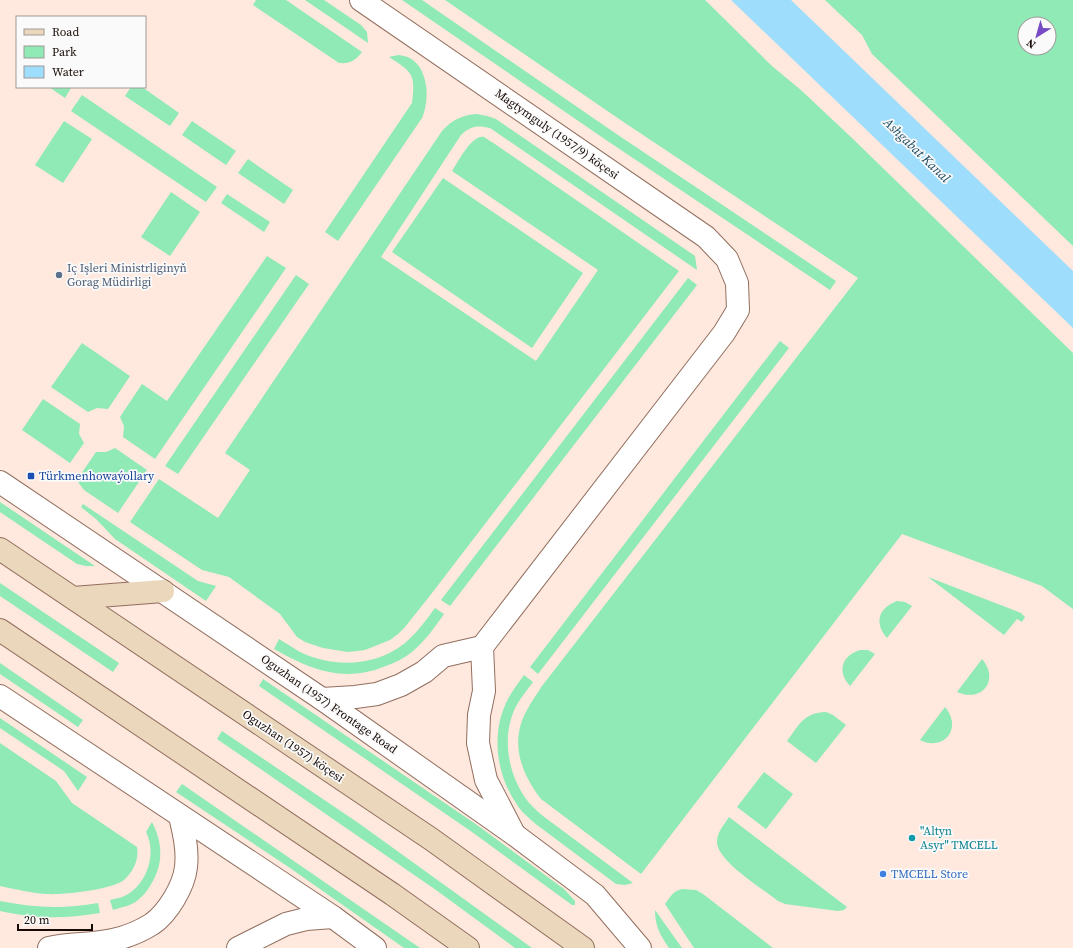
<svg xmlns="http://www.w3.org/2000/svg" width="1073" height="948" viewBox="0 0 1073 948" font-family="'Source Serif 4',serif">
<rect width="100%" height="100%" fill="#ffe8dd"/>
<g fill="#8feab5" fill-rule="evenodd">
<path d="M 256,0 L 286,0 L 362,52 C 356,60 350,64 339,63 L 253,5 Z"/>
<path d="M 305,0 L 324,0 L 361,25 L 367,32 L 368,43 Z"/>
<path d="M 402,0 L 422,0 L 615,133 L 836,281 L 830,290 L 609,142 Z"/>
<path d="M 445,0 L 705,0 L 772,66 L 802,91 L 853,139 L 1073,353 L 1073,609 L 1042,586 L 902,534 L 641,874 L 541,799 C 521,773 509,742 527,710 C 531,702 537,694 542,686 L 858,278 L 625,123 Z"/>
<path d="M 825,0 L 1073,0 L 1073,246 L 872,54 L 862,35 ZM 1025,24 L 1049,24 L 1049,48 L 1025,48 Z"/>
<path d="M 398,55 C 427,56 432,96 422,118 L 338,241 L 325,232 L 412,103 C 416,74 412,72 389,57 Z"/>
<path d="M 49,87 L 69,87 L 71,88 L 65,98 Z"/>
<path d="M 131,87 L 142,87 L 179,113 L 170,126 L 125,96 Z"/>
<path d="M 82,95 L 217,187 L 206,202 L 71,111 Z"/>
<path d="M 477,114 L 487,116 L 496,119 L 695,256 L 697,270 L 490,128 C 478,125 470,126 461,135 L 381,257 L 536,361 L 598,270 L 452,171 C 458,162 472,134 484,137 C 486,138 489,141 492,142 L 679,271 L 432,593 L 405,627 L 398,634 L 390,640 L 365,650 L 357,651 L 348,652 L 323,648 L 305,642 L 297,637 L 280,614 L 229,577 L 202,570 L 130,522 L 159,479 L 218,518 L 250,470 L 225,453 L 442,131 C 452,120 462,115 477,114 Z"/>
<path d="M 64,121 L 92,139 L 63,183 L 35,165 Z"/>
<path d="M 192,121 L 236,151 L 226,165 L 182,135 Z"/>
<path d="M 248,159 L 293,190 L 284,204 L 238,173 Z"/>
<path d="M 443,178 L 583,273 L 532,348 L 392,252 Z"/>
<path d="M 171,192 L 200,212 L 170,256 L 141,237 Z"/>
<path d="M 227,194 L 270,222 L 264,232 L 221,203 Z"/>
<path d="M 267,256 L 286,268 L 155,459 L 123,437 L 124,426 L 120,417 L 142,384 L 167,401 Z"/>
<path d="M 296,275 L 309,284 L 178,474 L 165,466 Z"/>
<path d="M 688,278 L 697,285 L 450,606 L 441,600 Z"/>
<path d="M 780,341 L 789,348 L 538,674 L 530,667 Z"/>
<path d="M 82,343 L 130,376 L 108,409 L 97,408 L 88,412 L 51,387 Z"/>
<path d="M 43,399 L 80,424 L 79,434 L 84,443 L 70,463 L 22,430 Z"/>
<path d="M 115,448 L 147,470 L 118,513 L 84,490 L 78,482 L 79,477 L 96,452 L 106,452 Z"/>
<path d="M 0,502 L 95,566 L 86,566 L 77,564 L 0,512 Z"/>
<path d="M 83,504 L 198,581 L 216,586 L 206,601 L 115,539 L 96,519 L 81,507 Z"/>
<path d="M 928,577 L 1021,613 L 1025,617 L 1022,622 L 1017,619 L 1004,635 Z"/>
<path d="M 0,583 L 119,663 L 113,672 L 0,596 Z"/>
<path d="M 897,601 L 905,602 L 912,606 L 887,638 C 874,623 878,608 897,601 Z"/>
<path d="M 435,608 L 444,614 C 435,627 425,641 413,651 C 404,659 394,663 383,667 C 343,683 309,669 274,649 L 279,639 C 286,643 293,648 300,652 C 334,668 375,667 405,643 C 417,633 426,620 435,608 Z"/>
<path d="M 860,650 L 868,650 L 875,654 L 850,686 C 837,672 841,656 860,650 Z"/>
<path d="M 982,659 C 1000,680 982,703 957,692 Z"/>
<path d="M 0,663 L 83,720 L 78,727 L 0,674 Z"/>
<path d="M 524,675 L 533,682 C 525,693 516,703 512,716 C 503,742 509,773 524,796 C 529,804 536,810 543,816 L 633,883 L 625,885 L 616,884 L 537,825 C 529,818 521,812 516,803 C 496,774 491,733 507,701 C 511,692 518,684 524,675 Z"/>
<path d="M 263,679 L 477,825 L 564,889 L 575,901 L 575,905 L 572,905 L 472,832 L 259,686 Z"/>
<path d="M 945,707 C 963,728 944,752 920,740 Z"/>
<path d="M 826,712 L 833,715 L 846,725 L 816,763 L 787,741 C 800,724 803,713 826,712 Z"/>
<path d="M 0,718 L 87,777 L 78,791 L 64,771 L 0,728 Z"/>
<path d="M 222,731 L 357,822 L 532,948 L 515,948 L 436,890 L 217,739 Z"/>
<path d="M 0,743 L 56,781 L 72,803 L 137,847 C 139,859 134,871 124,880 C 111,890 63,895 46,894 C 30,893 15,889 0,886 Z"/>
<path d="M 764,772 L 793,794 L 766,829 L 737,807 Z"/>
<path d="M 182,784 L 420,948 L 404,948 L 290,868 L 176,792 Z"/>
<path d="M 729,817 L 847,907 L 844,910 L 838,911 L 785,904 L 778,901 C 763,889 717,861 717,842 C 717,832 724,825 729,817 Z"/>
<path d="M 152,822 C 163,843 164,865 150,886 C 147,891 143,896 138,900 C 131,906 122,907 113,910 L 110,900 C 118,898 125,897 131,892 C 149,879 156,851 146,832 Z"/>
<path d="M 682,889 L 696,890 L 703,894 L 773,948 L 694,948 L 665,904 C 670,897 673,891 682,889 Z"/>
<path d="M 0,901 C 35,908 63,909 98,903 L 100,913 C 64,919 36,919 0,911 Z"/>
<path d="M 655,910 L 682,948 L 669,948 C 660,935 655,926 655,910 Z"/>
</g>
<path fill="#9fddfc" d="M 731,0 L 791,0 L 1073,271 L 1073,328 Z"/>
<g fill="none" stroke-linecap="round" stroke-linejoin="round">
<g stroke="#916f5f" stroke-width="24">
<g id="street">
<path d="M 0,482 L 322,699 L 515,835 L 595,895 L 640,948"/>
<path d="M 482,647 L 484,691 L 479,715 L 478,743 L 486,780 L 513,832"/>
<path d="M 0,696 L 333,917 L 375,948"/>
<path d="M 322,699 L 355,697 L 377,694 L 401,685 L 424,672 L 443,656 L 482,647 L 724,333 L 738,310 L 737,283 L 727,259 L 706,237 L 361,0"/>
<path d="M 49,948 C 70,943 92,945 113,940 C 126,937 141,931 152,924 C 168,913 184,886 186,867 C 188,850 184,833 180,816"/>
<path d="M 238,948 L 286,924 L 306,919 L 333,917"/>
</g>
</g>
<g stroke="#916f5f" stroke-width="24">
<g id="secondary">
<path d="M 0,549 L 431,839 L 583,948"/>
<path d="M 73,598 L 163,591"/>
<path d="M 0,630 L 392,894 L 468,948"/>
</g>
</g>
<use href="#street" stroke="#fff" stroke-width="22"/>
<use href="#secondary" stroke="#ebd7bb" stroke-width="22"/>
</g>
<circle fill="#5c6f8a" stroke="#fafafa" stroke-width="1.5" cx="59" cy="275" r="4"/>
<rect fill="#1a4fb4" stroke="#fafafa" stroke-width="1.5" x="27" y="472" width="8" height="8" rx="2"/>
<circle fill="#0f9aa8" stroke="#fafafa" stroke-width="1.5" cx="912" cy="838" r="4"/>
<circle fill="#3f7fe0" stroke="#fafafa" stroke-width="1.5" cx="883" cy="874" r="4"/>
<g text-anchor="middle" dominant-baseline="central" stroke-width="3.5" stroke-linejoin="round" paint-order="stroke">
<g font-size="12" fill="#160a05" stroke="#fafafa">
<text transform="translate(557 134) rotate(35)">Magtymguly (1957/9) köçesi</text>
<text transform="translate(329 704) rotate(35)">Oguzhan (1957) Frontage Road</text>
<text transform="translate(293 746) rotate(34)">Oguzhan (1957) köçesi</text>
</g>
<g font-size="12" fill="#4e5e75" stroke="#fafafa" text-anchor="start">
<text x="67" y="268">Iç Işleri Ministrliginyň<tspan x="67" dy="14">Gorag Müdirligi</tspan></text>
</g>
<g font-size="12" fill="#164399" stroke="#fafafa" text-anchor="start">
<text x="39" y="476">Türkmenhowaýollary</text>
</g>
<g font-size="12" fill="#0d838f" stroke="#fafafa" text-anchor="start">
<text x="920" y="831">"Altyn<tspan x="920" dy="14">Asyr" TMCELL</tspan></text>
</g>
<g font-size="12" fill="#366cbe" stroke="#fafafa" text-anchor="start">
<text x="891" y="874">TMCELL Store</text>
</g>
<g font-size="13" font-style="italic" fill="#1b4b60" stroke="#fafafa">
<text transform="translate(917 150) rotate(44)">Ashgabat Kanal</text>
</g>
</g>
<rect x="16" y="16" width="130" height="72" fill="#fafafa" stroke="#9f9a98"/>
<rect x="24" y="29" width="20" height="6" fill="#ebd7bb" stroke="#9f9a98"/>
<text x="52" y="36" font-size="12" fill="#160a05">Road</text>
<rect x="24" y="46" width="20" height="12" fill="#8feab5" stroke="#9f9a98"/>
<text x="52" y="56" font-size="12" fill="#160a05">Park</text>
<rect x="24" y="66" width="20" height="12" fill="#9fddfc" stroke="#9f9a98"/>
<text x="52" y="76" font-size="12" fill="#160a05">Water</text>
<g transform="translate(1037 36) rotate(217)"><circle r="19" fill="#fafafa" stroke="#9f9a98"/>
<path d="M0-3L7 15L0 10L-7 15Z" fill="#774bc4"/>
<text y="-6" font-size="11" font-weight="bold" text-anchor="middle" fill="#160a05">N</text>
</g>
<path d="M18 924v6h74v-6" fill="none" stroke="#160a05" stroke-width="2"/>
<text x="24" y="924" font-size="12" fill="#160a05" stroke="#fafafa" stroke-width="3" paint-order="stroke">20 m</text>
</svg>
